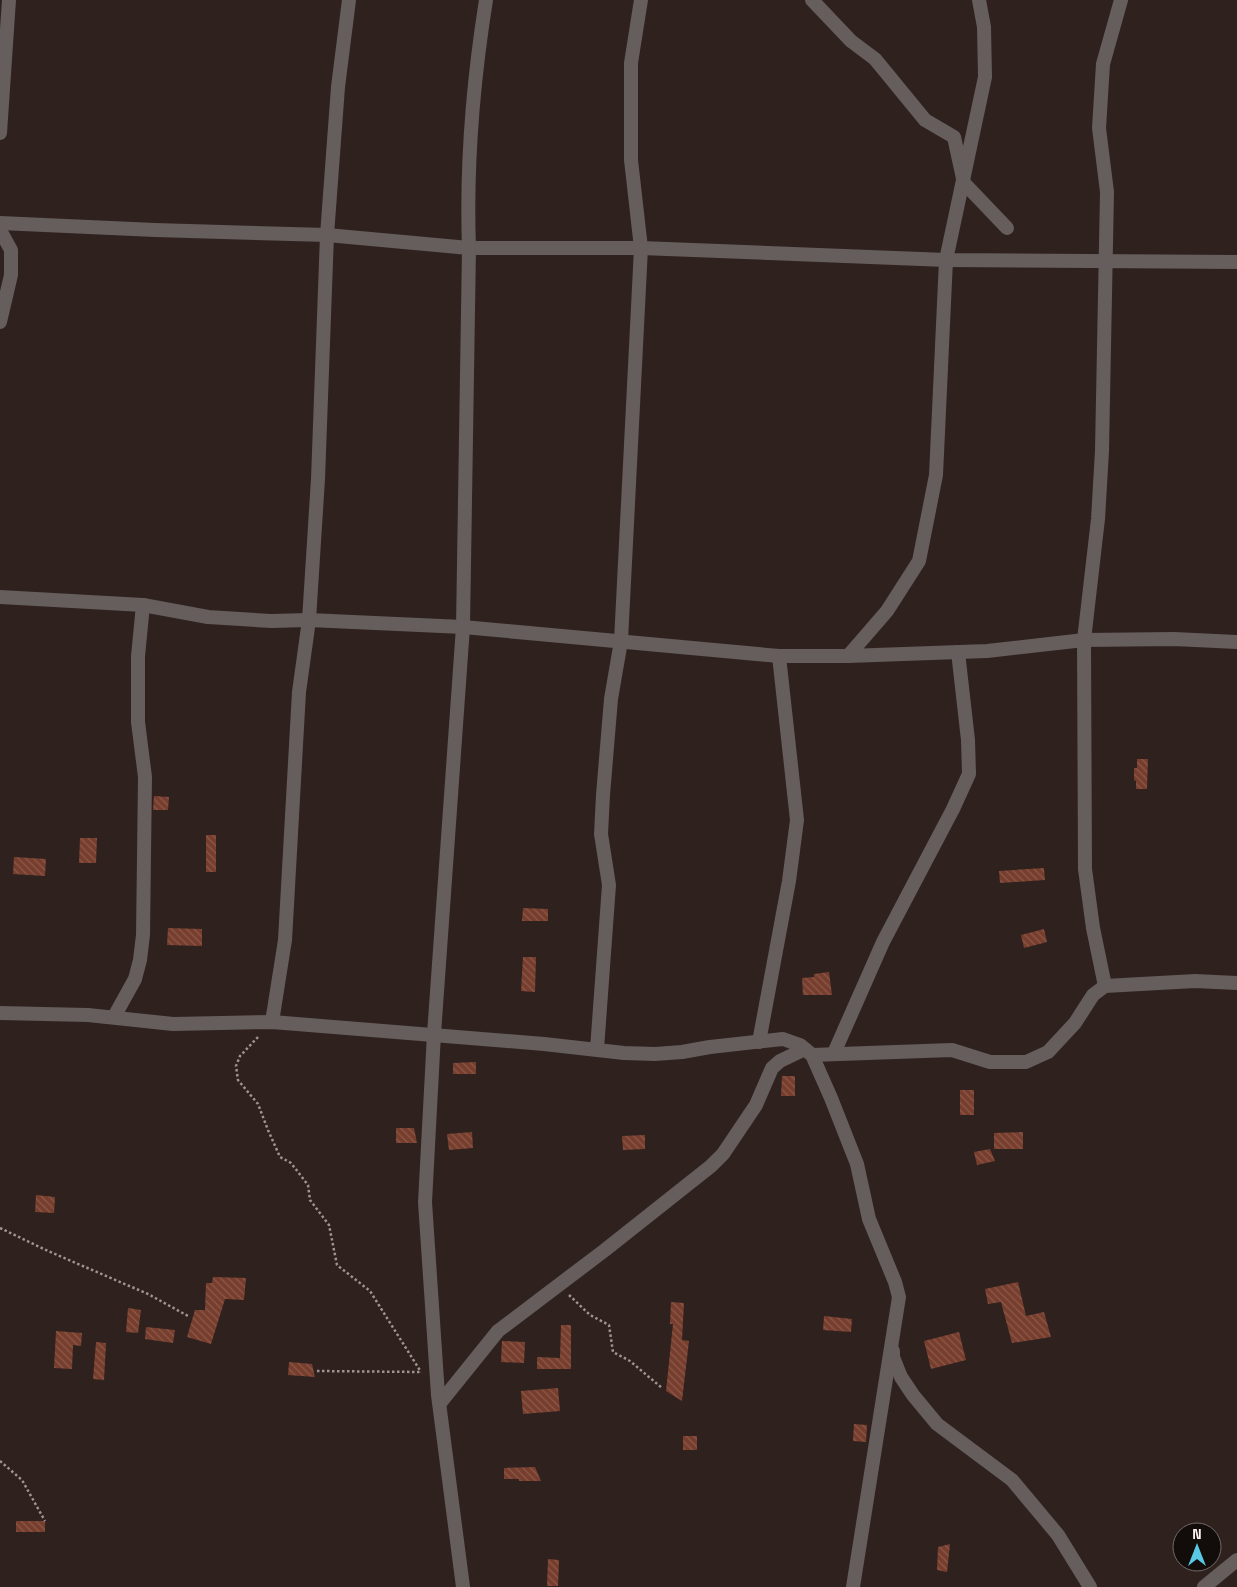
<svg xmlns="http://www.w3.org/2000/svg" width="1237" height="1587" viewBox="0 0 1237 1587" font-family="'Space Grotesk',sans-serif">
<defs>
<pattern id="building-back-hatch" width="6" height="6" patternUnits="userSpaceOnUse" patternTransform="scale(1.25)"><rect width="6" height="6" fill="#773d2d"/><path d="M-1 5l2 2M0 0l6 6M5-1l2 2" fill="none" stroke="#8b5a4c"/></pattern>
</defs>
<rect width="100%" height="100%" fill="#2f211e"/>
<g fill="url(#building-back-hatch)">
<path d="M 1137,759 L 1148,759 L 1147,789 L 1136,789 L 1136,781 L 1134,780 L 1134,768 L 1137,768 Z"/>
<path d="M 154,796 L 169,797 L 168,810 L 153,810 Z"/>
<rect x="206" y="835" width="10" height="37"/>
<path d="M 80,838 L 97,838 L 96,863 L 79,863 Z"/>
<path d="M 14,857 L 46,859 L 45,876 L 13,874 Z"/>
<path d="M 1044,868 L 1045,880 L 1000,883 L 999,871 Z"/>
<path d="M 523,908 L 548,909 L 548,921 L 522,921 Z"/>
<path d="M 168,928 L 202,929 L 202,946 L 167,945 Z"/>
<path d="M 1044,929 L 1047,942 L 1024,948 L 1021,935 Z"/>
<path d="M 523,957 L 536,957 L 535,992 L 521,991 Z"/>
<path d="M 829,972 L 832,995 L 803,995 L 802,978 L 814,977 L 814,974 Z"/>
<path d="M 476,1062 L 476,1074 L 453,1074 L 453,1063 Z"/>
<path d="M 782,1076 L 795,1076 L 795,1096 L 781,1096 Z"/>
<rect x="960" y="1090" width="14" height="25"/>
<path d="M 396,1128 L 414,1128 L 417,1143 L 396,1143 Z"/>
<path d="M 472,1132 L 473,1148 L 449,1150 L 447,1134 Z"/>
<path d="M 1023,1132 L 1023,1149 L 994,1149 L 994,1133 Z"/>
<path d="M 645,1135 L 645,1149 L 623,1150 L 622,1136 Z"/>
<path d="M 990,1149 L 995,1161 L 977,1165 L 974,1152 Z"/>
<path d="M 36,1195 L 55,1197 L 54,1213 L 35,1212 Z"/>
<path d="M 213,1277 L 246,1278 L 244,1300 L 225,1299 L 211,1344 L 187,1337 L 195,1310 L 205,1310 L 206,1283 L 212,1283 Z"/>
<path d="M 1018,1282 L 1026,1316 L 1044,1312 L 1051,1337 L 1012,1343 L 1001,1302 L 988,1304 L 985,1289 Z"/>
<path d="M 671,1302 L 684,1303 L 682,1340 L 689,1341 L 682,1401 L 666,1391 L 673,1324 L 670,1324 Z"/>
<path d="M 128,1308 L 141,1310 L 138,1333 L 126,1332 Z"/>
<path d="M 824,1316 L 852,1319 L 851,1332 L 823,1330 Z"/>
<path d="M 561,1325 L 571,1325 L 571,1369 L 537,1369 L 537,1357 L 560,1358 Z"/>
<path d="M 146,1327 L 175,1330 L 173,1343 L 145,1339 Z"/>
<path d="M 56,1331 L 82,1333 L 81,1346 L 73,1345 L 72,1369 L 54,1368 Z"/>
<path d="M 959,1332 L 966,1360 L 931,1369 L 924,1341 Z"/>
<path d="M 502,1341 L 525,1342 L 524,1363 L 501,1362 Z"/>
<path d="M 96,1342 L 106,1343 L 104,1380 L 93,1379 Z"/>
<path d="M 289,1362 L 312,1364 L 315,1377 L 288,1375 Z"/>
<path d="M 558,1388 L 560,1411 L 523,1414 L 521,1391 Z"/>
<path d="M 854,1424 L 867,1425 L 866,1442 L 853,1441 Z"/>
<rect x="683" y="1436" width="14" height="14"/>
<path d="M 535,1467 L 541,1481 L 519,1481 L 519,1479 L 504,1479 L 504,1468 Z"/>
<rect x="16" y="1521" width="29" height="11"/>
<path d="M 950,1544 L 947,1572 L 937,1570 L 938,1547 Z"/>
<path d="M 548,1559 L 559,1560 L 558,1586 L 547,1586 Z"/>
</g>
<g fill="none" stroke-linecap="round" stroke-linejoin="round">
<g stroke="#9f9491" stroke-width="2.5" stroke-dasharray="2.5 2.5" stroke-linecap="butt">
<path d="M 258,1037 L 240,1056 L 236,1066 L 238,1080 L 258,1104 L 268,1130 L 280,1157 L 291,1163 L 308,1185 L 310,1200 L 329,1225 L 337,1265 L 370,1291 L 421,1372"/>
<path d="M 0,1228 L 48,1251 L 148,1294 L 188,1316"/>
<path d="M 569,1295 L 590,1315 L 609,1325 L 613,1352 L 630,1361 L 662,1388"/>
<path d="M 317,1371 L 421,1372"/>
<path d="M 0,1461 L 22,1480 L 45,1521"/>
</g>
<g stroke="#655e5c" stroke-width="14">
<path d="M 812,0 L 851,41 L 875,59 L 925,120 L 954,137 L 964,183 L 1007,228"/>
<path d="M 0,133 L 9,0"/>
<path d="M 0,223 L 155,230 L 327,235 L 469,248 L 641,248 L 946,260 L 1237,262"/>
<path d="M 0,230 L 11,250 L 11,275 L 0,322"/>
<path d="M 0,597 L 143,605 L 208,617 L 271,621 L 309,620 L 463,627 L 779,656 L 848,656 L 987,651 L 1084,640 L 1174,639 L 1237,642"/>
<path d="M 848,656 L 887,611 L 919,561 L 936,475 L 946,260 L 985,77 L 984,27 L 979,0"/>
<path d="M 1105,986 L 1093,928 L 1085,869 L 1084,640 L 1098,519 L 1102,451 L 1107,192 L 1099,128 L 1103,64 L 1121,0"/>
<path d="M 0,1013 L 88,1015 L 173,1024 L 272,1022 L 544,1044 L 624,1053 L 655,1054 L 682,1052 L 710,1047 L 783,1039 L 800,1045 L 812,1055 L 831,1098 L 857,1164 L 869,1219 L 895,1282 L 899,1297 L 853,1587"/>
<path d="M 114,1017 L 135,979 L 140,960 L 143,935 L 145,777 L 138,722 L 138,656 L 143,605"/>
<path d="M 272,1022 L 285,940 L 299,692 L 309,620 L 318,479 L 327,235 L 338,87 L 349,0"/>
<path d="M 759,1042 L 789,881 L 797,820 L 779,656"/>
<path d="M 597,1049 L 609,885 L 601,834 L 603,795 L 611,699 L 621,641 L 641,248 L 631,160 L 631,63 L 641,0"/>
<path d="M 834,1053 L 883,942 L 953,809 L 969,774 L 968,740 L 958,652"/>
<path d="M 812,1055 L 952,1050 L 990,1062 L 1026,1062 L 1048,1052 L 1075,1023 L 1093,995 L 1105,986 L 1195,981 L 1237,983"/>
<path d="M 893,1351 L 893,1357 L 901,1377 L 913,1395 L 937,1424 L 1012,1480 L 1058,1535 L 1090,1587"/>
<path d="M 440,1403 L 498,1331 L 605,1250 L 711,1166 L 723,1154 L 756,1105 L 772,1068 L 780,1061 L 805,1049"/>
<path d="M 463,1587 L 438,1395 L 425,1202 L 434,1034 L 463,627 L 469,248 C 466,166 473,82 486,0"/>
<path d="M 1204,1587 L 1237,1560"/>
</g>
</g>
<g transform="translate(1197 1547)"><circle r="24" fill="#120d0b" stroke="#706967"/>
<path d="M0-4L9 19L0 12L-9 19Z" fill="#58c8e4"/>
<text y="-8" font-size="14" font-weight="bold" text-anchor="middle" fill="#fcf2f0">N</text>
</g>
</svg>
